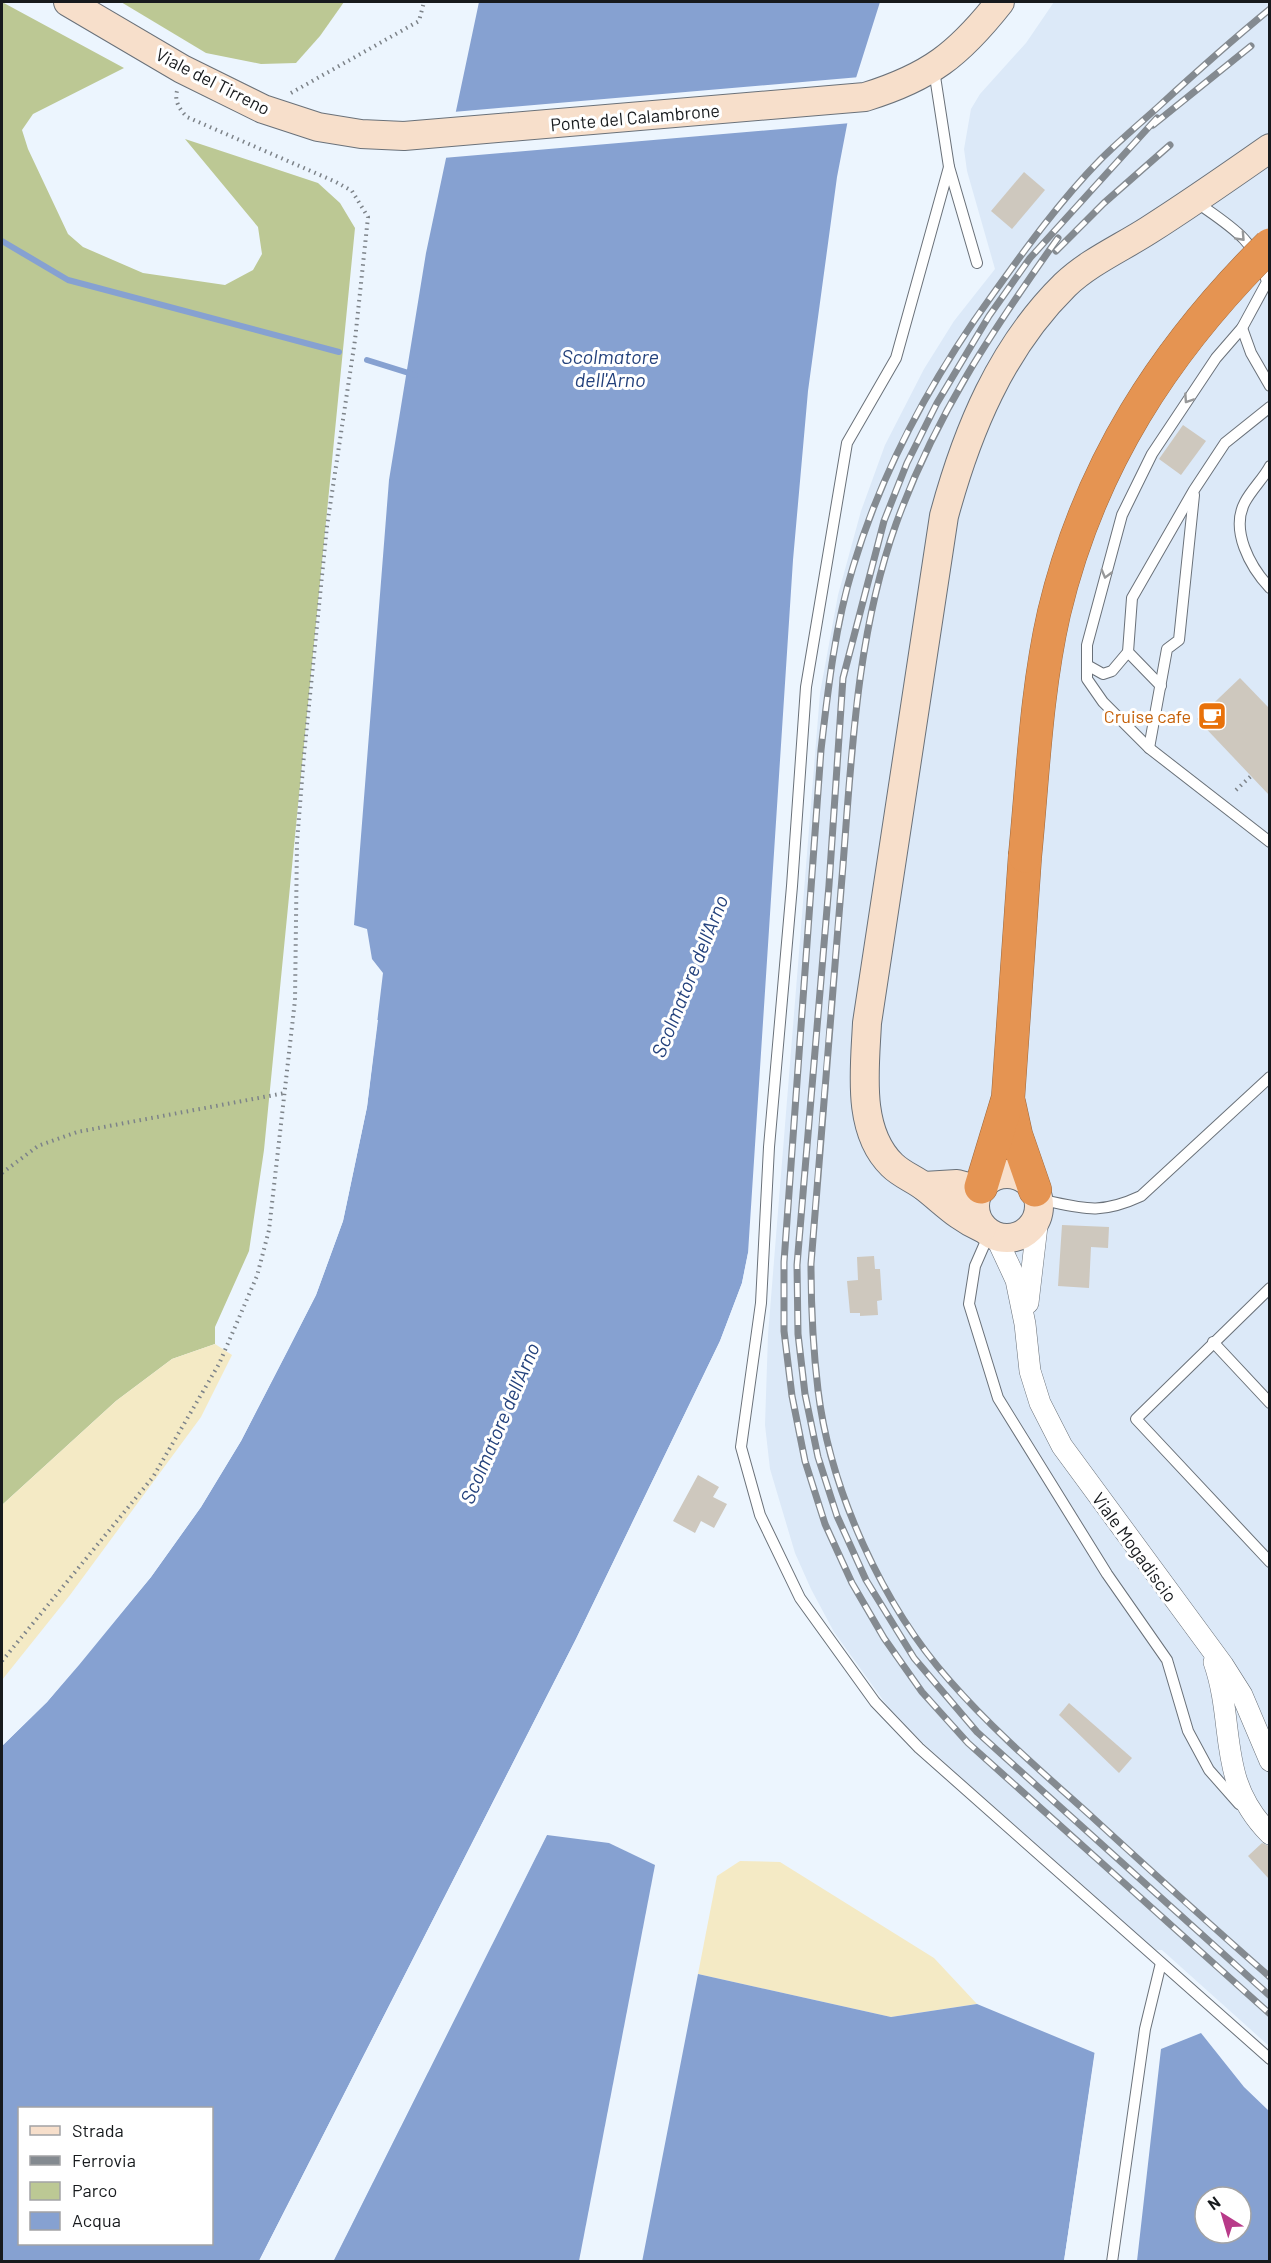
<svg xmlns="http://www.w3.org/2000/svg" width="1271" height="2263" viewBox="0 0 1271 2263" font-family="Barlow,sans-serif">
<rect width="100%" height="100%" fill="#ecf5fe"/>
<path fill="#dce9f8" d="M 1054,2 L 1269,2 L 1269,2046 L 1162,1950 L 1154,1950 L 923,1743 L 888,1707 L 834,1632 L 811,1589 L 795,1553 L 770,1469 L 765,1425 L 768,1335 L 820,693 L 838,595 L 861,511 L 885,445 L 924,369 L 954,321 L 995,269 L 967,171 L 964,149 L 971,109 L 980,94 L 1026,43 Z"/>
<g fill="#bcc894">
<path d="M 2,2 L 124,68 L 33,114 L 22,130 L 28,149 L 68,234 L 83,247 L 143,273 L 225,285 L 253,270 L 262,254 L 258,227 L 185,139 L 318,183 L 340,203 L 355,228 L 264,1150 L 249,1251 L 215,1327 L 215,1344 L 172,1359 L 116,1401 L 2,1505 Z"/>
<path d="M 121,2 L 344,2 L 320,36 L 296,63 L 261,64 L 206,53 Z"/>
</g>
<g fill="#f4eac5">
<path d="M 215,1344 L 232,1355 L 201,1417 L 70,1595 L 2,1680 L 2,1505 L 116,1401 L 172,1359 Z"/>
<path d="M 740,1861 L 780,1862 L 934,1958 L 977,2004 L 891,2017 L 698,1974 L 717,1876 Z"/>
</g>
<g fill="#86a1d1" fill-rule="evenodd">
<path d="M 479,2 L 880,2 L 856,78 L 837,177 L 808,391 L 793,560 L 748,1253 L 742,1283 L 720,1341 L 576,1639 L 259,2261 L 2,2261 L 2,1746 L 47,1702 L 79,1665 L 151,1577 L 201,1507 L 241,1441 L 316,1295 L 343,1221 L 367,1107 L 383,973 L 372,959 L 367,929 L 354,925 L 389,480 L 426,253 ZM 20,2108 L 212,2108 L 212,2244 L 20,2244 Z"/>
<path d="M 547,1835 L 609,1843 L 655,1865 L 579,2261 L 333,2262 Z"/>
<path d="M 698,1974 L 891,2017 L 977,2004 L 1095,2053 L 1064,2261 L 642,2262 Z"/>
<path d="M 1201,2033 L 1244,2087 L 1269,2111 L 1269,2261 L 1137,2261 L 1161,2049 ZM 1205,2197 L 1241,2197 L 1241,2233 L 1205,2233 Z"/>
</g>
<g fill="#ecf5fe">
<path d="M 860,77 L 851,123 L 443,158 L 453,112 Z"/>
<path d="M 375,1020 L 378,1020 L 367,1107 L 343,1221 L 316,1295 L 287,1352 L 241,1441 L 201,1507 L 151,1577 L 47,1702 L 2,1746 L 2,1741 L 45,1700 L 77,1663 L 149,1575 L 198,1505 L 238,1439 L 285,1351 L 313,1294 L 340,1220 L 364,1107 Z"/>
<path d="M 748,1253 L 751,1254 L 745,1284 L 723,1342 L 578,1640 L 263,2262 L 259,2261 L 576,1639 L 720,1341 L 742,1283 Z"/>
<path d="M 548,1832 L 333,2261 L 330,2262 L 525,1872 L 545,1833 Z"/>
<path d="M 1095,2050 L 1098,2054 L 1067,2262 L 1064,2261 Z"/>
</g>
<g fill="none" stroke-linecap="round" stroke-linejoin="round">
<g stroke="#86a1d1" stroke-width="6">
<path d="M 2,241 L 68,280 L 339,352"/>
<path d="M 367,360 L 415,375"/>
</g>
</g>
<g fill="#cec8be">
<path d="M 1024,172 L 1045,190 L 1012,229 L 991,211 Z"/>
<path d="M 1183,425 L 1206,441 L 1181,475 L 1159,459 Z"/>
<path d="M 1240,678 L 1269,708 L 1269,795 L 1197,719 Z"/>
<path d="M 1062,1225 L 1109,1227 L 1108,1248 L 1091,1247 L 1089,1288 L 1058,1286 Z"/>
<path d="M 874,1256 L 875,1269 L 880,1269 L 882,1300 L 877,1301 L 878,1315 L 860,1316 L 860,1313 L 850,1313 L 847,1281 L 858,1280 L 857,1257 Z"/>
<path d="M 698,1475 L 719,1487 L 713,1497 L 727,1504 L 714,1528 L 701,1521 L 695,1533 L 673,1521 Z"/>
<path d="M 1069,1703 L 1132,1758 L 1119,1773 L 1059,1715 Z"/>
<path d="M 1262,1843 L 1269,1846 L 1269,1879 L 1248,1856 Z"/>
</g>
<g fill="none" stroke-linecap="round" stroke-linejoin="round">
<g stroke="#6a7179" stroke-width="12">
<g id="lane">
<path d="M 934,70 L 949,167 L 977,263"/>
<path d="M 949,167 L 896,358 L 847,443 L 806,687 L 792,886 L 769,1147 L 761,1303 L 741,1447 L 760,1515 L 800,1598 L 875,1702 L 919,1748 L 1270,2059"/>
<path d="M 1196,202 C 1230,226 1256,240 1267,282 L 1242,328 L 1216,358 L 1152,454 L 1122,515 L 1087,645 L 1087,679 L 1103,702 L 1149,748 L 1270,842"/>
<path d="M 1242,328 L 1251,353 L 1270,386"/>
<path d="M 1270,466 C 1263,479 1252,489 1245,502 C 1230,530 1250,567 1270,588"/>
<path d="M 1087,665 L 1103,674 L 1112,671 L 1128,652"/>
<path d="M 1161,686 L 1128,652 L 1132,598 L 1194,490 L 1225,443 L 1270,407"/>
<path d="M 1149,748 L 1167,649 L 1179,640 L 1194,495"/>
<path d="M 1038,1199 C 1082,1208 1098,1216 1141,1196 L 1270,1077"/>
<path d="M 989,1234 L 975,1266 L 969,1304 L 998,1398 L 1107,1574 L 1167,1660 L 1188,1731 L 1209,1770 L 1239,1804"/>
<path d="M 1270,1288 L 1136,1419 L 1270,1562"/>
<path d="M 1213,1342 L 1270,1403"/>
<path d="M 1112,2262 L 1145,2029 L 1161,1963"/>
</g>
</g>
<g stroke="#6a7179" stroke-width="22">
<g id="street">
<path d="M 996,1237 L 1016,1280 L 1025,1324 L 1030,1371 L 1040,1403 L 1062,1446 L 1223,1665 L 1242,1695 L 1270,1761"/>
<path d="M 1028,1303 L 1039,1209"/>
<path d="M 1214,1662 C 1236,1726 1216,1780 1270,1834"/>
</g>
</g>
<g stroke="#6a7179" stroke-width="30">
<g id="secondary">
<path d="M 68,2 L 182,69 L 263,109 L 318,127 L 361,134 L 404,136 L 865,97 C 930,77 959,54 1000,2"/>
<circle cx="1007" cy="1206" r="32"/>
<path d="M 924,1186 L 957,1184 L 979,1190"/>
<path d="M 982,1228 C 959,1218 945,1203 926,1188 C 915,1179 902,1175 892,1165 C 856,1130 865,1068 867,1023 L 944,516 C 967,431 1001,348 1065,285 C 1089,262 1121,248 1149,230 C 1190,204 1230,176 1270,148"/>
</g>
</g>
<g stroke="#9d693f" stroke-width="34">
<g id="highway">
<path d="M 1009,1103 L 1016,1135 L 1035,1190"/>
<path d="M 981,1187 L 1008,1098 L 1025,856"/>
</g>
</g>
<g stroke="#7d8389" stroke-width="4" stroke-dasharray="1.5 4.5" stroke-linecap="butt">
<path d="M 291,93 L 419,21 L 424,2"/>
<path d="M 1236,790 L 1251,776"/>
<path d="M 2,1173 L 38,1146 L 77,1132 L 285,1093"/>
<path d="M 2,1661 L 153,1477 L 219,1364 L 257,1276 L 269,1230 L 295,1000 L 297,842 L 304,755 L 327,526 L 355,340 L 368,217 L 352,191 L 336,182 L 187,117 C 180,110 174,101 177,91"/>
</g>
<use href="#lane" stroke="#fff" stroke-width="10"/>
<use href="#street" stroke="#fff" stroke-width="21"/>
<use href="#secondary" stroke="#f7dfcb" stroke-width="28"/>
<use href="#highway" stroke="#e59452" stroke-width="33"/>
<g stroke="#848a90" stroke-width="7">
<g id="rail">
<path d="M 1270,9 C 1231,41 1194,74 1157,108 C 1138,125 1118,142 1100,160 C 1060,201 1026,248 993,294 C 932,378 883,467 853,567 C 835,626 828,689 821,750 L 784,1262 L 784,1331 L 792,1396 L 805,1461 L 825,1524 L 852,1583 L 884,1638 L 922,1692 L 968,1743 L 1270,2014"/>
<path d="M 1157,118 L 1030,258 L 989,316 L 937,403 L 907,463 L 884,521 L 843,678 L 829,885 L 797,1265 L 798,1334 L 805,1394 L 818,1457 L 837,1516 L 866,1580 L 914,1658 L 977,1732 L 1270,1996"/>
<path d="M 1153,125 L 1251,46"/>
<path d="M 1058,238 C 992,331 935,416 896,524 C 857,633 852,750 843,865 C 832,998 821,1131 811,1264 C 811,1306 813,1348 818,1390 C 830,1490 883,1606 950,1681 C 993,1730 1042,1772 1091,1816 C 1150,1870 1209,1924 1270,1977"/>
<path d="M 1056,251 L 1104,203 L 1170,145"/>
</g>
</g>
<use href="#rail" stroke="#fff" stroke-width="4.5" stroke-dasharray="14" stroke-linecap="butt"/>
<g stroke="#9d693f" stroke-width="34" stroke-linecap="butt">
<path id="highway-bridge" d="M 1025,856 C 1033,775 1036,692 1054,613 C 1089,466 1164,350 1270,245"/>
</g>
<use href="#highway-bridge" stroke="#e59452" stroke-width="33"/>
</g>
<defs><path id="oneway-chevron" d="M-2-3.5L2.5 0L-2 3.5" fill="none" stroke-width="1.6" stroke-linecap="round" stroke-linejoin="round" transform="scale(1.5)"/></defs>
<g stroke="#979899">
<use href="#oneway-chevron" transform="translate(1241 237) rotate(47)"/>
<use href="#oneway-chevron" transform="translate(1188 399) rotate(124)"/>
<use href="#oneway-chevron" transform="translate(1106 574) rotate(105)"/>
</g>
<defs>
<g id="cafe-square" transform="scale(1.5)"><rect x="-9" y="-9" width="18" height="18" rx="4" fill="#e8710a" stroke="#fff"/><path d="M-5.5-4.5H6V0H3Q3 3.5 0 3.5H-2.5Q-5.5 3.5-5.5 0ZM3-3.2v2h1.7v-2ZM-6 4.5H4V6H-6Z" fill="#fff"/></g>
</defs>
<g fill-rule="evenodd">
<use href="#cafe-square" x="1212" y="716"/>
</g>
<g text-anchor="middle" dominant-baseline="central" stroke-width="6" stroke-linejoin="round" paint-order="stroke">
<g font-size="18" fill="#171a1d" stroke="#fff">
<text transform="translate(213 81) rotate(27)">Viale del Tirreno</text>
<text transform="translate(635 117) rotate(-5)">Ponte del Calambrone</text>
<text transform="translate(1135 1547) rotate(54)">Viale Mogadiscio</text>
</g>
<g font-size="18" fill="#c56008" stroke="#fff" text-anchor="end">
<text x="1191" y="716">Cruise cafe</text>
</g>
<g font-size="20" font-style="italic" fill="#23417c" stroke="#fff">
<text x="610" y="356">Scolmatore<tspan x="610" dy="23">dell'Arno</tspan></text>
<text transform="translate(689 976) rotate(-68)">Scolmatore dell'Arno</text>
<text transform="translate(499 1423) rotate(-67)">Scolmatore dell'Arno</text>
</g>
</g>
<rect width="1271" height="2263" fill="none" stroke="#171a1d" stroke-width="6"/>
<rect x="18" y="2107" width="195" height="138" fill="#ffffff" stroke="#a2a3a5" stroke-width="1.5"/>
<rect x="30" y="2126" width="30" height="9" fill="#f7dfcb" stroke="#a2a3a5" stroke-width="1.5"/>
<text x="72" y="2137" font-size="18" fill="#171a1d">Strada</text>
<rect x="30" y="2156" width="30" height="9" fill="#848a90" stroke="#a2a3a5" stroke-width="1.5"/>
<text x="72" y="2167" font-size="18" fill="#171a1d">Ferrovia</text>
<rect x="30" y="2182" width="30" height="18" fill="#bcc894" stroke="#a2a3a5" stroke-width="1.5"/>
<text x="72" y="2197" font-size="18" fill="#171a1d">Parco</text>
<rect x="30" y="2212" width="30" height="18" fill="#86a1d1" stroke="#a2a3a5" stroke-width="1.5"/>
<text x="72" y="2227" font-size="18" fill="#171a1d">Acqua</text>
<g transform="translate(1223 2215) rotate(323)"><circle r="28" fill="#ffffff" stroke="#a2a3a5" stroke-width="1.5"/>
<path d="M0-4.5L10 22L0 15L-10 22Z" fill="#b83a89"/>
<text y="-9" font-size="16" font-weight="bold" text-anchor="middle" fill="#171a1d">N</text>
</g>
</svg>
